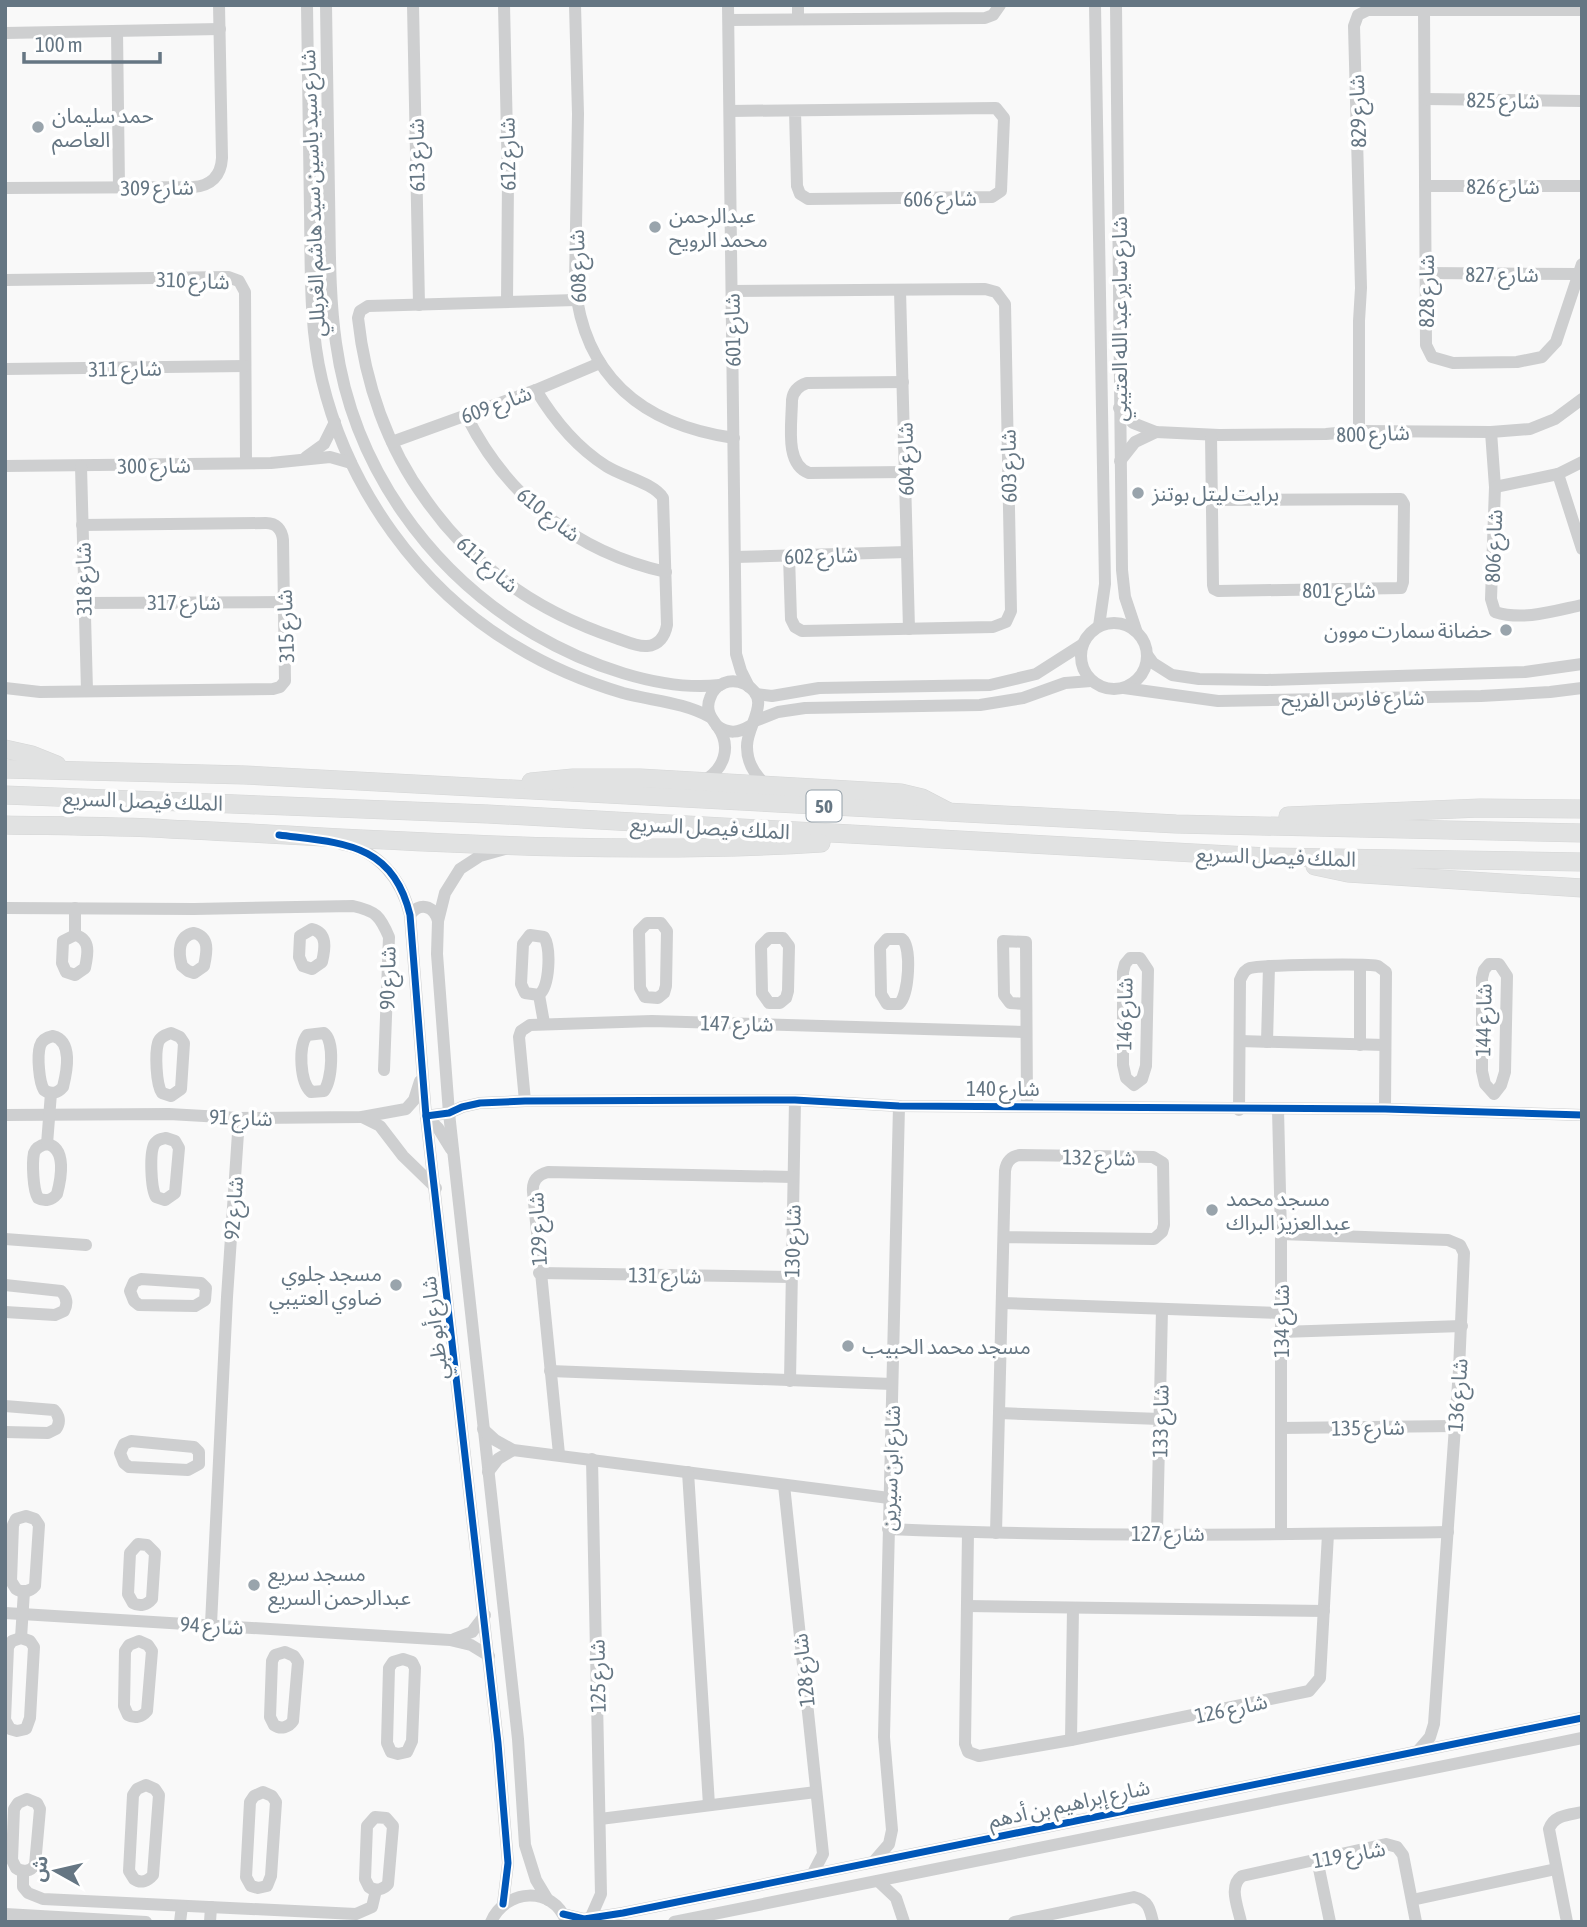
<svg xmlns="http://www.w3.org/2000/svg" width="1587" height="1927" viewBox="0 0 1587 1927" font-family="'Asap Condensed','Noto Sans Arabic',sans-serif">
<rect width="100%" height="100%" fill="#f9f9f9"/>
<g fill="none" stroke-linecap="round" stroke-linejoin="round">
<g stroke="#d5d6d6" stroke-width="19">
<g id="highway">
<path d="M 5,749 L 32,755 L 57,765"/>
<path d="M 5,769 L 245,775 L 1176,824 L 1582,833"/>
<path d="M 531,782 L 573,778 L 640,778 L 901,793 L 922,798 L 947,811"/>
<path d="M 5,795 L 488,814 L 1267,857 L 1582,862"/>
<path d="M 1288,816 L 1480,808 L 1582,809"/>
<path d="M 5,825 C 60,826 115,826 169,829 C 387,839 603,857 821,843"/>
<path d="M 1315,866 L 1348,873 L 1582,888"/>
</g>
</g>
<g stroke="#cecfd0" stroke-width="12">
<path d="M 307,5 C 308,74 309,143 310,212 C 311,268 309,326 322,380 C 348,489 420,590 517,647 C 550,667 586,682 623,693 C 653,701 683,702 710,717"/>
<path d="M 326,5 C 327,69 328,132 329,195 C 330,244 329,295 336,343 C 353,466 429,572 534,634 C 585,664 660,692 720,685"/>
<path d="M 413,5 L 419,305"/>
<path d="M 504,5 L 508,179 L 507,302"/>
<path d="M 575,5 L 578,114 L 575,284 C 584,378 644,425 734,438"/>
<path d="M 728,5 L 736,654 L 741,671 L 749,687"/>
<path d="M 1095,5 L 1105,584 L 1099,626"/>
<path d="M 1116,5 L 1122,570 L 1125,597 L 1136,630"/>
<path d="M 1424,10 L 1426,345 L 1432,357 L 1453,363 L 1517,362 L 1542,357 L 1556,342 L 1582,264"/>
<path d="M 798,19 L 798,5"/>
<path d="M 729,20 L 985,18 L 993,15 L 1000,5"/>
<path d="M 117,31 L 119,187"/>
<path d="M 5,33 L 220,29"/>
<path d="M 1425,99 L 1582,101"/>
<path d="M 730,111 L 996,108 L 1004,118 L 1001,191 L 992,197 L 808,199 L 800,194 L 797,186 L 795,111"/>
<path d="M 1425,186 L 1582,186"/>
<path d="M 5,188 L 193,187 C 211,186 221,176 222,158 L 219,5"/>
<path d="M 1426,273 L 1579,274"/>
<path d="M 5,280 L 228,277 L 239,281 L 245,292 L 246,463"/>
<path d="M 900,290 L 909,629"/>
<path d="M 732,291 L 985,289 L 996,292 L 1005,304 L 1011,611 L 1006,622 L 993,627 L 802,631 L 795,627 L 791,619 L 789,556"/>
<path d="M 5,369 L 245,366"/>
<path d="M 903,382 L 807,383 C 798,386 793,391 792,400 C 792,423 784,464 809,473 L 905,472"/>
<path d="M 536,390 C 554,420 576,447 606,466 C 621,476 654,483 663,498 L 667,625 C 665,636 659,645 647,646 C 637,647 625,641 616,638 C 572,623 531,603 495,573 C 468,552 445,527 426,500 C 387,447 365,383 358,318 L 360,311 L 368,306 L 576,300"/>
<path d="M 1119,408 L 1133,423 L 1156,432 L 1219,435 L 1326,434 L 1359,431 L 1491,432 L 1530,429 L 1555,419 L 1582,399"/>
<path d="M 466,415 C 507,497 576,552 666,572"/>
<path d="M 1359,431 L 1359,321 L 1361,288 L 1354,26 L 1358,15 L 1368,10 L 1582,10"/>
<path d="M 1491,432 L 1495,487 L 1491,599 L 1495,612 C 1523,621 1554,611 1582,605"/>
<path d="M 1211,435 L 1213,585 L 1214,589 L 1218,591 L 1401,588 L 1403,582 L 1404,504 L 1401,499 L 1212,500"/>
<path d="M 392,442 L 536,390 L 600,363"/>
<path d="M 306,457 L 324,444 L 335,422"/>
<path d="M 1120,461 L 1135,442 L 1156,432"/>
<path d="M 5,466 L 271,463 L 330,457 L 351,463"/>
<path d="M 81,466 L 87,691"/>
<path d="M 1558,474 L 1582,549"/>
<path d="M 1495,487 L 1558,474 L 1582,462"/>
<path d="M 735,557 L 907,552"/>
<path d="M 84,603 L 284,602"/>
<circle cx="1114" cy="656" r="33"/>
<path d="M 1148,656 L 1153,663 L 1172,675 L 1199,679 L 1267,680 L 1525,672 L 1582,664"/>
<path d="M 5,688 L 40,692 L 273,689 L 280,687 L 285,681 L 283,540 C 282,529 276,523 266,523 L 82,525"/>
<path d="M 1124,688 L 1218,701 L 1481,696 L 1550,692 L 1582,688"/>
<path d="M 756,694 L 772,696 L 819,688 L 990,685 L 1036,674 L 1083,644"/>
<path d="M 755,721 L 778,712 L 805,708 L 980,705 L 1023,698 L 1065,683 L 1091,681"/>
<path d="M 717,726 C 729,734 738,733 750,726"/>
<path d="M 703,781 C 724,770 732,747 718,727 C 711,718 705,710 710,698 C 712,691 717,686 724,683 C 732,680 738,681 745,684 C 774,700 746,725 747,747 C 747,762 754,774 765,784"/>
<path d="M 341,844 C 379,850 402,880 410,915 L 426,1116 L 498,1743 L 508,1863 L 503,1904"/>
<path d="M 505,849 L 480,856 L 460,869 L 445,893 L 438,921 L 437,954 L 449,1113 L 518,1739 L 525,1845 L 536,1880 L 548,1900"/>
<path d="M 5,908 L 194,909 L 353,906 C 376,911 380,916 389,937 L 384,1070"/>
<path d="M 410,915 C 419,902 434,905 438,921"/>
<path d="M 647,923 L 661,923 L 667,931 L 666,986 L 664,993 L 658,998 L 645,997 L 640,988 L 639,931 Z"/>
<path d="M 312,929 C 328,933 325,949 322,962 L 312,969 L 303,966 L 299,957 L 300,936 Z"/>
<path d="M 194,933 C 210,937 207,952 204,966 L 194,973 L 188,971 L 182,966 C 178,952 178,936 194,933 Z"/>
<path d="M 75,935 C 91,939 88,954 85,968 L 75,975 L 66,972 L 62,963 L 63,941 Z"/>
<path d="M 75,935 L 75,908"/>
<path d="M 769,938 L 783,938 L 789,946 L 788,991 L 786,998 L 780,1003 L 769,1003 L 762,993 L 761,946 Z"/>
<path d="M 887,939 L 902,939 C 912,947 909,995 899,1004 L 887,1004 L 881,994 L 880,947 Z"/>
<path d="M 1130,958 L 1140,958 L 1148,970 L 1146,1066 L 1142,1079 L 1134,1085 L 1126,1078 L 1123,1065 L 1123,972 L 1125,964 Z"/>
<path d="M 1489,964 L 1499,964 L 1507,976 L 1505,1072 L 1501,1085 L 1494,1094 L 1485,1084 L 1482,1071 L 1482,978 L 1484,970 Z"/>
<path d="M 539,995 L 525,993 L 521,984 L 523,944 L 530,935 L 544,937 C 551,948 550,986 539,995 L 544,1023"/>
<path d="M 1026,1004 L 1010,1003 L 1004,995 L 1003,941 L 1026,942 L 1027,1105"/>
<path d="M 171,1033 L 180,1037 L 184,1043 L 181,1089 L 171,1096 L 162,1093 C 156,1085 155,1053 158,1043 C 160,1036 166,1035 171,1033 Z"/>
<path d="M 324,1033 C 335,1041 332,1080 324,1091 L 311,1092 C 300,1082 298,1047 307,1035 Z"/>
<path d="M 53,1036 C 73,1041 67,1071 63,1087 C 58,1093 51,1095 44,1090 C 39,1082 37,1056 40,1046 C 42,1039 48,1037 53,1036 Z"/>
<path d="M 1240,1041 L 1385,1045"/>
<path d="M 1267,1042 L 1269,966"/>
<path d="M 1360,1045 L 1360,965"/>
<path d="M 525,1101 L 519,1037 L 521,1031 L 530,1025 L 652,1021 L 1026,1032"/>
<path d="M 1278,1109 L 1281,1234 L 1281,1534"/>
<path d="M 1239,1110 L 1240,980 C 1243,974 1244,970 1250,968 C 1260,965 1370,963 1378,966 C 1378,966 1386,972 1386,972 L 1385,1109"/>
<path d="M 5,1115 L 169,1114 L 239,1118 L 362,1117 L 406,1109 L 414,1100 L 420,1081"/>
<path d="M 426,1116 L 449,1113 L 462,1107 L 480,1103 L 525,1101 L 795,1100 L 899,1106 L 1385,1109 L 1582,1115"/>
<path d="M 426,1116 L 438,1128 L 451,1149"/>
<path d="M 362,1117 L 380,1126 L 403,1156 L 436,1188"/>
<path d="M 166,1138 L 175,1141 L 179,1148 L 175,1193 L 165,1200 L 156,1197 C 151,1189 149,1151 155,1143 C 158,1139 161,1139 166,1138 Z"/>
<path d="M 47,1144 C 67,1148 61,1179 57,1194 C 52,1200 45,1202 38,1198 C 33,1190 32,1163 34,1153 C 36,1147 42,1145 47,1144 Z"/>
<path d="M 47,1144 L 51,1093"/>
<path d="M 1281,1234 L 1448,1240 L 1460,1245 L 1464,1253 L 1459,1370 L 1434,1724 L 1430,1737 L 1418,1751"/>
<path d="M 5,1239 L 86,1245"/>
<path d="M 539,1273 L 791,1277"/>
<path d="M 141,1279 L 201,1283 L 206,1288 L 205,1300 L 195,1306 L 139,1305 L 134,1301 L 130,1291 L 134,1282 Z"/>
<path d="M 5,1285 L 61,1291 C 67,1297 68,1304 64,1311 L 55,1315 L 5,1312"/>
<path d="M 1002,1303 L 1281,1313"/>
<path d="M 1281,1332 L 1462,1326"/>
<path d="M 550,1371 L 892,1384"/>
<path d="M 790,1381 L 795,1100"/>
<path d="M 5,1406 L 54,1410 C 59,1415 61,1422 56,1429 L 48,1433 L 5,1432"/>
<path d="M 999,1413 L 1160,1419"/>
<path d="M 1281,1428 L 1455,1426"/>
<path d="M 483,1429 L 495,1440 L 513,1450 L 889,1498"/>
<path d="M 131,1441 L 194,1447 L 199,1452 L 199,1464 L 188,1470 L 129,1467 L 124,1463 L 120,1453 L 124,1444 Z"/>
<path d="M 559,1454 L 533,1192 C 532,1181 537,1175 548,1172 L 793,1177"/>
<path d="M 488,1472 L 498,1459 L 513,1450"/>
<path d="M 688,1472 L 709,1805"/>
<path d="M 784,1485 L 823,1854 L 813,1873"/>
<path d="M 26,1516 L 35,1519 L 39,1525 L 35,1586 C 30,1592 22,1593 16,1589 L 11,1581 L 13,1525 L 16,1519 Z"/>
<path d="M 888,1529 C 1074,1537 1261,1535 1448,1532"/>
<path d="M 968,1532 L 965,1744 L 968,1752 L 979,1756 L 1071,1740 L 1309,1691 L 1320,1678 L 1328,1534"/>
<path d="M 996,1533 C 999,1412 1002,1292 1005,1171 C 1006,1162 1011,1156 1020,1155 L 1153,1157 L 1163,1163 L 1164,1225 L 1162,1232 L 1154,1239 L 1004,1237"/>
<path d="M 1157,1533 L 1162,1309"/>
<path d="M 138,1544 L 147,1545 L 155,1553 L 152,1599 C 147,1605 140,1607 133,1603 L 128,1594 L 130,1553 Z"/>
<path d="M 967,1606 L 1324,1611"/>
<path d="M 5,1613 L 450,1640 L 471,1645 L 489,1656"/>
<path d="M 211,1624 L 227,1297 L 239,1118"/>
<path d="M 21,1638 L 30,1641 L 34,1647 L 30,1718 L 26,1729 L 17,1731 L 10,1729 L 5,1720 L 8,1647 L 12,1641 Z"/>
<path d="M 21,1638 L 24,1591"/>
<path d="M 454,1639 L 472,1632 L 485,1615"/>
<path d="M 139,1641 L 148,1645 L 152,1651 L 147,1711 C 142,1717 135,1719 128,1715 L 124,1706 L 125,1651 L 129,1645 Z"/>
<path d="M 285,1652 L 294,1656 L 298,1662 L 293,1721 C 289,1727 281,1730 274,1725 L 270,1717 L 272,1661 L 275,1655 Z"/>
<path d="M 403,1659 L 412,1662 L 415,1668 L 412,1741 L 407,1752 L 398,1754 L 391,1752 L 387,1743 L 389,1668 L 393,1662 Z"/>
<path d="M 1071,1740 L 1073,1608"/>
<path d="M 146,1785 L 155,1789 L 159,1795 L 153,1875 C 148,1881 141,1884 134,1879 L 129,1871 L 133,1795 L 137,1789 Z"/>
<path d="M 263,1792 L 272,1796 L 276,1802 L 271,1876 L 267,1886 L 258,1888 L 251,1886 L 246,1877 L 250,1802 L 254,1796 Z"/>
<path d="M 27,1799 L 37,1803 L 40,1809 L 35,1865 C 31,1871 23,1873 16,1868 L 12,1860 L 14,1809 L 18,1803 Z"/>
<path d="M 375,1817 L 386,1818 L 393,1826 L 388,1884 C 384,1889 376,1892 369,1887 L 365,1879 L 367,1826 Z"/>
<path d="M 600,1819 L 816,1792"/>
<path d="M 876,1859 L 889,1844 L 892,1830 L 884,1737 L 899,1106"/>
<path d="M 1317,1859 L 1330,1922"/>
<path d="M 23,1871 L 23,1887 L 28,1893 L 43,1899 L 356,1914 L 372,1907 L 376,1890"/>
<path d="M 878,1881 L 896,1898 L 904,1922"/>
<path d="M 1412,1900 L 1556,1869"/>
<path d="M 5,1914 L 146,1922"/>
<path d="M 563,1914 L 584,1919 L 623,1913 L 1582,1718"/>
<path d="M 590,1919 L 601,1894 L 592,1459"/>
<path d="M 180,1922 L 182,1906"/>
<path d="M 210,1922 L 211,1907"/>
<path d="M 491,1922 C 505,1889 553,1885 566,1921"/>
<path d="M 674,1922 L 1582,1738"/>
<path d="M 1014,1922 L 1134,1897 C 1148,1900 1150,1909 1153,1922"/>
<path d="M 1241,1922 C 1238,1907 1228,1886 1242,1876 L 1386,1844 L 1397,1847 L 1403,1855 L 1416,1922"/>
<path d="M 1567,1922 L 1549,1829 C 1554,1815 1568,1815 1582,1812"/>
</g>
<use href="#highway" stroke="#e1e2e2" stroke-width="18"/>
<g stroke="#fff" stroke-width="11">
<g id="cycleway">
<path d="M 279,835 C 341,843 393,842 410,915 L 426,1116 L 498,1743 L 508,1863 L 503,1904"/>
<path d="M 426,1116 L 449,1113 L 462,1107 L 480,1103 L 525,1101 L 795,1100 L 899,1106 L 1385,1109 L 1582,1115"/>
<path d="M 563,1914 L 584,1919 L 623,1913 L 1582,1718"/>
</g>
</g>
<use href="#cycleway" stroke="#0057b8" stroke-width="7"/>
</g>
<g fill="#99a4ac" stroke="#fff" stroke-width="2.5">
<circle cx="38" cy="127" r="7"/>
<circle cx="655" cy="227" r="7"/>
<circle cx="1138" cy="493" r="7"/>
<circle cx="1506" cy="630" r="7"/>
<circle cx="1212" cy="1210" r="7"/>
<circle cx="396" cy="1285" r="7"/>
<circle cx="848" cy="1346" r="7"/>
<circle cx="254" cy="1585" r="7"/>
</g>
<g text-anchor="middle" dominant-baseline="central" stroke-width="7" stroke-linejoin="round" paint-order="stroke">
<rect fill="#fff" stroke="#939fa8" stroke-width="2" x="806.5" y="790.5" width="35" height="31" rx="5"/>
<g font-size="19" font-weight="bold" fill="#657683">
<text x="824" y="806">50</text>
</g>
<g font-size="21" fill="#657683" stroke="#fff">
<text transform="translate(1503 100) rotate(1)">شارع 825</text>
<text transform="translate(1357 111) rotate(-92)">شارع 829</text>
<text transform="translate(507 154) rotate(-91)">شارع 612</text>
<text transform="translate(416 155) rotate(-91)">شارع 613</text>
<text x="1503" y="186">شارع 826</text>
<text transform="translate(157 187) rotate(-1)">شارع 309</text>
<text transform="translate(312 193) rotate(-92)">شارع سيد ياسين سيد هاشم الغربللي</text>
<text transform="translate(940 198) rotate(-1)">شارع 606</text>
<text transform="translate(577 266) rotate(-92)">شارع 608</text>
<text x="1502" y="274">شارع 827</text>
<text transform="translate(193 280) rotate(2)">شارع 310</text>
<text transform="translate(1426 291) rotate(-90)">شارع 828</text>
<text transform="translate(1119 319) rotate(-90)">شارع ساير عبد الله العتيبي</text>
<text transform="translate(732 330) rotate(-91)">شارع 601</text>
<text transform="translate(125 368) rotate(-1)">شارع 311</text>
<text transform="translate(496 404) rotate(-20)">شارع 609</text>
<text transform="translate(1373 433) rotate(-2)">شارع 800</text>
<text transform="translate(905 459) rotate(-91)">شارع 604</text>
<text transform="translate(154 465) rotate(-1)">شارع 300</text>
<text transform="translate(1008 466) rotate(-91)">شارع 603</text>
<text transform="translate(549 514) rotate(38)">شارع 610</text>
<text transform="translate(1493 546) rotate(-88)">شارع 806</text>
<text transform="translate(821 555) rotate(-2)">شارع 602</text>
<text transform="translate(488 564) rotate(41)">شارع 611</text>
<text transform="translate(83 579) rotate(-91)">شارع 318</text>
<text x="1339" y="590">شارع 801</text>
<text x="184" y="602">شارع 317</text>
<text transform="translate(285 626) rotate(-92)">شارع 315</text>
<text transform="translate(1353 698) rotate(-1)">شارع فارس الفريح</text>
<text transform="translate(143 800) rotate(2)">الملك فيصل السريع</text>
<text transform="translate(710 827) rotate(3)">الملك فيصل السريع</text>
<text transform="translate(1276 856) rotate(2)">الملك فيصل السريع</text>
<text transform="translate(387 978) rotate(-89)">شارع 90</text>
<text transform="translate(1124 1014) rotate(-89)">شارع 146</text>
<text transform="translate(1483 1020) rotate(-89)">شارع 144</text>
<text transform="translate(737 1023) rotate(1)">شارع 147</text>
<text x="1003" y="1088">شارع 140</text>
<text transform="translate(241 1117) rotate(2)">شارع 91</text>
<text transform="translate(1099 1157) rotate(1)">شارع 132</text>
<text transform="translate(233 1208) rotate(-86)">شارع 92</text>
<text transform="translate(537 1229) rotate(-93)">شارع 129</text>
<text transform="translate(792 1241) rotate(-89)">شارع 130</text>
<text transform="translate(665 1275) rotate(1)">شارع 131</text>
<text transform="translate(1281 1321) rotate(-90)">شارع 134</text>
<text transform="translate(434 1328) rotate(-97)">شارع أبو ظبي</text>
<text transform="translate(1457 1395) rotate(-86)">شارع 136</text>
<text transform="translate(1160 1421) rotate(-89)">شارع 133</text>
<text transform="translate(1368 1427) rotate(-1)">شارع 135</text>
<text transform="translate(890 1468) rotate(-88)">شارع ابن سيرين</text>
<text x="1168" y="1533">شارع 127</text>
<text transform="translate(212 1625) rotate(3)">شارع 94</text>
<text transform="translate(803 1670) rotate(-96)">شارع 128</text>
<text transform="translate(597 1676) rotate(-91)">شارع 125</text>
<text transform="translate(1231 1708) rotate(-12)">شارع 126</text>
<text transform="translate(1069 1803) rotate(-12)">شارع إبراهيم بن أدهم</text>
<text transform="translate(1349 1854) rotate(-10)">شارع 119</text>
</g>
<g font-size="21" fill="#657683" stroke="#fff" text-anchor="start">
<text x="52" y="115">حمد سليمان<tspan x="52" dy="24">العاصم</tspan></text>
<text x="669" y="215">عبدالرحمن<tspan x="669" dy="24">محمد الرويح</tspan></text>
<text x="1152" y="493">برايت ليتل بوتنز</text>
<text x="1492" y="630" text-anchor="end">حضانة سمارت موون</text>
<text x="1226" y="1198">مسجد محمد<tspan x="1226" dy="24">عبدالعزيز البراك</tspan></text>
<text x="382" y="1273" text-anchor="end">مسجد جلوي<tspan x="382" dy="24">ضاوي العتيبي</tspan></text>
<text x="862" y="1346">مسجد محمد الحبيب</text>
<text x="268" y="1573">مسجد سريع<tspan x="268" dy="24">عبدالرحمن السريع</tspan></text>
</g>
</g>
<rect width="1587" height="1927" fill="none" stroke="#657683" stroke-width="14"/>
<g transform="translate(56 1871) rotate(278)" stroke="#ffffff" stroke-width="5" paint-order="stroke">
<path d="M0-5L12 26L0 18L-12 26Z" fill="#657683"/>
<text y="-10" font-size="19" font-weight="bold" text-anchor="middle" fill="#657683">ش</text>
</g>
<path d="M24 52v10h136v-10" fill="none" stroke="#657683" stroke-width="3.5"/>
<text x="35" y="52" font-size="21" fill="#657683" stroke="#ffffff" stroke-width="5" paint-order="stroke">100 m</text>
</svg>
